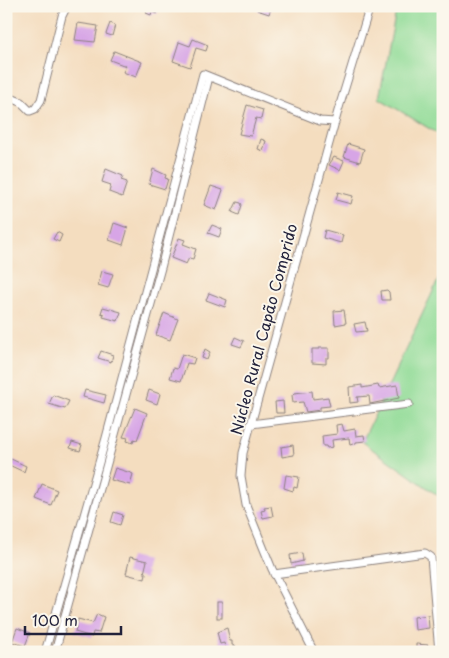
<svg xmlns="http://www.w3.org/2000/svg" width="449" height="658" viewBox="0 0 449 658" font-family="'Playpen Sans',sans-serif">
<rect width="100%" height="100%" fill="#fbf7ec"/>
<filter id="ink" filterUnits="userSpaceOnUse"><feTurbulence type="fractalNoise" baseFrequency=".02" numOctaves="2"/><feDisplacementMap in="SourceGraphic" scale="10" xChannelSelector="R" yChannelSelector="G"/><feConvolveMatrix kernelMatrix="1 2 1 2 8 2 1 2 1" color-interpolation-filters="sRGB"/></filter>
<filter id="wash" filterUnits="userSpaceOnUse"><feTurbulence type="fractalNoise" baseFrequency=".0096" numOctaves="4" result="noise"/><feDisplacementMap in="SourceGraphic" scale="20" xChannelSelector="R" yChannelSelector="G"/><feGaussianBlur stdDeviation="1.12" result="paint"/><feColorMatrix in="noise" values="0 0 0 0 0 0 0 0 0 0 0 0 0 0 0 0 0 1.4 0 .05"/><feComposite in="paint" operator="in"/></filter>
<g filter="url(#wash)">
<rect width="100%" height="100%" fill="#f4ddbf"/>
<g fill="#91db97" stroke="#5a7e69">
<path d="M 397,6 L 443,6 L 443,137 L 379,98 Z"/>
<path d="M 443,270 L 443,499 L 362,442 Z"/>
</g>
<g id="blocks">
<g fill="#d7a5e6">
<path d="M 148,6 L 160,6 L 157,14 L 152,12 L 151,15 L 146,13 Z"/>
<path d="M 259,6 L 272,6 L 269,14 L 257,10 Z"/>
<path d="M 78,23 L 98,26 L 95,42 L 75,40 Z"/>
<path d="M 110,23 L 115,25 L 112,36 L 106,34 Z"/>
<path d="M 193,39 L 208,45 L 206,51 L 196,48 L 190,67 L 173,61 L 179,42 L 190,46 Z"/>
<path d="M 114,51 L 142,62 L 136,77 L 123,72 L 126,66 L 110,60 Z"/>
<path d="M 247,105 L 263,110 L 261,119 L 256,118 L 251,136 L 239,134 Z"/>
<path d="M 261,139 L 266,141 L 263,151 L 258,149 Z"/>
<path d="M 348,144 L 364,149 L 360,162 L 344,157 Z"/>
<path d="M 334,157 L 344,161 L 340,170 L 329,165 Z"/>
<path d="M 106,169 L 123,176 L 121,180 L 127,182 L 122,197 L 109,192 L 111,185 L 102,182 Z"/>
<path d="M 153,169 L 166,175 L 165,178 L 168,179 L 165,189 L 149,184 Z"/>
<path d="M 211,186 L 223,190 L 216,210 L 204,205 Z"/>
<path d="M 338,192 L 353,196 L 351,204 L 336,200 Z"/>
<path d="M 237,202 L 241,203 L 242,205 L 239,215 L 232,212 Z"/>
<path d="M 114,223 L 128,228 L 123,245 L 109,240 Z"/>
<path d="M 212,225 L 222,229 L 219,237 L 208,233 Z"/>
<path d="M 325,230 L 343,235 L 341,243 L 323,238 Z"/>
<path d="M 57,232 L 62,235 L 59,242 L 53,239 Z"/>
<path d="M 179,238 L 185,240 L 183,244 L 196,249 L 193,259 L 189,258 L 186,264 L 171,258 Z"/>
<path d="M 102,271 L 113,274 L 108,288 L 98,285 Z"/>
<path d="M 387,290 L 389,292 L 390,300 L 382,300 L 381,291 Z"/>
<path d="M 209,293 L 227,300 L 225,307 L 206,300 Z"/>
<path d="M 103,307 L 121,312 L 118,321 L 103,317 L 104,314 L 101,313 Z"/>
<path d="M 344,310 L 346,323 L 335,325 L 334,311 Z"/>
<path d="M 164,313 L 178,319 L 170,340 L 156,335 Z"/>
<path d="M 365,322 L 367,331 L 356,332 L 354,324 Z"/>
<path d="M 235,337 L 244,341 L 241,347 L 232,344 Z"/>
<path d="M 319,348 L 329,348 L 329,358 L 326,358 L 326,364 L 312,363 L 312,349 L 319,349 Z"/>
<path d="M 205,349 L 210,352 L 207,360 L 202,358 Z"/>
<path d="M 101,351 L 113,355 L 111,362 L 98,358 Z"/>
<path d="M 182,354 L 195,358 L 193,364 L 187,363 L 181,381 L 170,378 L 173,368 L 177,369 Z"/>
<path d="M 362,385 L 362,388 L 378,385 L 379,388 L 397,385 L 399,398 L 370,404 L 369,396 L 357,397 L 358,402 L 350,403 L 349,387 Z"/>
<path d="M 85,390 L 106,395 L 104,403 L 83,397 Z"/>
<path d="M 149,390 L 160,394 L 157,404 L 146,400 Z"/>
<path d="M 312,391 L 313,399 L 328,397 L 330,406 L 320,407 L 320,410 L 306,412 L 303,402 L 293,403 L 292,395 L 294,393 Z"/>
<path d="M 53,395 L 69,401 L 65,409 L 49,404 Z"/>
<path d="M 283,401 L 284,413 L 276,413 L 275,402 Z"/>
<path d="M 135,408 L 147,413 L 137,440 L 134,439 L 133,443 L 127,441 L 128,438 L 123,437 Z"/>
<path d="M 342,424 L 344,431 L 355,429 L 356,436 L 364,435 L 365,441 L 356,442 L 356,443 L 350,445 L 349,438 L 332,440 L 333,447 L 327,448 L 326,446 L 323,446 L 322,436 L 337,434 L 336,425 Z"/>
<path d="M 72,442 L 82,445 L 80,451 L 70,448 Z"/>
<path d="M 293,445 L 294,455 L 282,457 L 281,447 Z"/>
<path d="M 11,459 L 26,466 L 24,472 L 9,465 Z"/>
<path d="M 115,468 L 131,473 L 133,474 L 130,485 L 111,480 Z"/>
<path d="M 286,475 L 299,477 L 297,488 L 294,487 L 293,491 L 284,488 Z"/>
<path d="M 42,484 L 57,490 L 51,505 L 36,499 Z"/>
<path d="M 271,506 L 273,516 L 263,518 L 261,511 L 265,510 L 264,507 Z"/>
<path d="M 114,512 L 123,515 L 120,525 L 111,522 Z"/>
<path d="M 302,553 L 303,561 L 291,564 L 290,555 Z"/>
<path d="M 130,557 L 147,561 L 144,573 L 146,573 L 145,579 L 126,574 Z"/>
<rect x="217" y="602" width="5" height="16"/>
<path d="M 97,614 L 104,617 L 99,633 L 93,632 L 92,637 L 75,632 L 78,619 L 93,623 Z"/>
<path d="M 428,615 L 429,628 L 415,630 L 414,617 Z"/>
<path d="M 17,628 L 30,633 L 25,646 L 12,642 Z"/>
<path d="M 227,628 L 230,641 L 232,641 L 232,645 L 235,645 L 236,650 L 226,652 L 224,643 L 220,644 L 217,632 Z"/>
<path d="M 416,644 L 428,645 L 427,652 L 416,652 Z"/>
</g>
</g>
</g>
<g filter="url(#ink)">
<use href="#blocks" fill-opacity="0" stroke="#8b807d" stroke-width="1"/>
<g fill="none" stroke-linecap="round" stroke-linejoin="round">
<g stroke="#8b807d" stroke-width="9">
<g id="minor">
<path d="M 6,96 L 21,102 L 30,111 L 35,109 L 41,100 L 62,16 L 67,6"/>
<path d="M 251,424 L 409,404"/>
<path d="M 274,574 L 425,553 L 431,557 L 439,652"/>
<path d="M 45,652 L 106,438 L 203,74 L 320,121 L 335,122"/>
<path d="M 55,652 L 162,264 L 209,77"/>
<path d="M 314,652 L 272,569 L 246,505 L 241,476 L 243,453 L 338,111 L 370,6"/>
</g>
</g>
<use href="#minor" stroke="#fff" stroke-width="7"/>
</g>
</g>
<g text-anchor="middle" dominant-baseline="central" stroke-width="4" stroke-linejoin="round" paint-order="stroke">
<g font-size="15" fill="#22223b" stroke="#fbf7ec">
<text transform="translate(263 329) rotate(-75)">Núcleo Rural Capão Comprido</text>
</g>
</g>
<rect width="449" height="658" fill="none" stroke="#fbf7ec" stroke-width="25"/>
<path d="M25 626v8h96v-8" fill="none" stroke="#22223b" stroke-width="2.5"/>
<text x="32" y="626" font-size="15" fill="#22223b" stroke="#fbf7ec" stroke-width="4" paint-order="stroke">100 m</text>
</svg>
